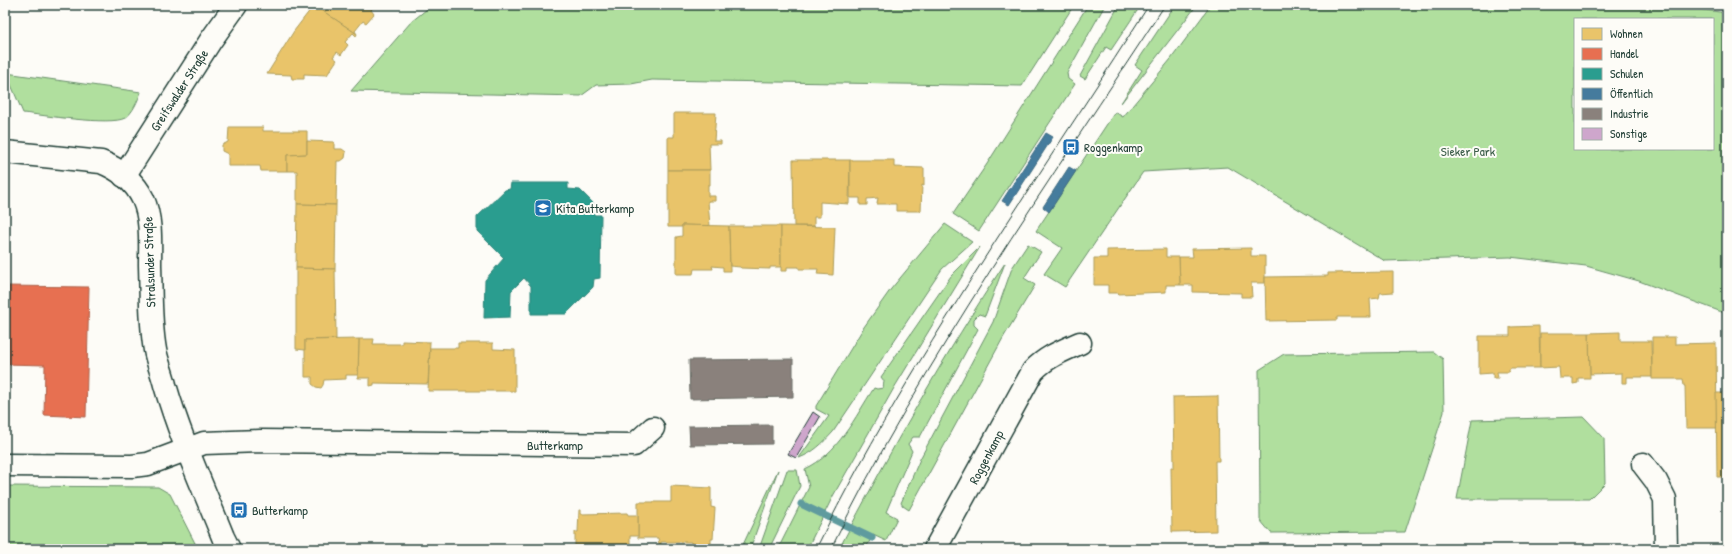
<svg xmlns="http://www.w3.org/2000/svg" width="1732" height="554" viewBox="0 0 1732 554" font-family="'Patrick Hand',sans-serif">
<rect width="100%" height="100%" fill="#fdfcf7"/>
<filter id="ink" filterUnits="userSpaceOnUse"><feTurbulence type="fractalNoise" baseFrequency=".025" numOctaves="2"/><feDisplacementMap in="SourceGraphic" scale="8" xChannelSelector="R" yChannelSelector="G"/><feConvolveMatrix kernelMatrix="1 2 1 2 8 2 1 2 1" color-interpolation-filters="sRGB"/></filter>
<g filter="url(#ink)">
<g fill="#b0df9e" stroke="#688e69" fill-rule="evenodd">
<path d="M 432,5 L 1074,5 L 1022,86 L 652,80 L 631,84 L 596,85 L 581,96 L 351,91 L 411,22 Z"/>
<path d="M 1088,5 L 1105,5 L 1067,73 L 1068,79 L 1075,84 L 979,231 L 953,214 L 987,164 Z"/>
<path d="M 1119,5 L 1141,5 L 1111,50 L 1106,47 L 1085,79 L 1080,76 Z"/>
<path d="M 1175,5 L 1197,5 L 1121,103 L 1142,70 L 1135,65 Z"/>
<path d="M 1211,5 L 1668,5 L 1727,13 L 1727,314 L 1639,281 L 1586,266 L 1510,257 L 1385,261 L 1228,167 L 1143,172 L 1065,287 L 1044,274 L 1062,248 L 1036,231 L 1115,112 L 1123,117 L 1171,59 ZM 1575,19 L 1713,19 L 1713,149 L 1575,149 Z"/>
<path d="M 6,73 L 141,92 C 138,100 133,113 125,118 C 111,126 42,115 23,113 Z"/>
<path d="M 945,224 L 972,242 L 942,269 L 833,432 C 823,443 813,453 799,458 L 829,416 L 816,409 L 816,406 L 864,327 L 891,289 Z"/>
<path d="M 1028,244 L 1041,252 L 1024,278 L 1035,285 L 1003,338 L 909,510 L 903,506 L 901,503 L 920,459 L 993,322 L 1012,268 Z"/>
<path d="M 980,247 L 894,388 L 833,496 L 807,549 L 778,549 L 809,487 L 805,469 C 838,454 855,417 874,388 L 877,389 L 883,388 L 884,381 L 881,377 L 951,276 Z"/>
<path d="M 1005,263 L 985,316 L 979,314 L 974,319 L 974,325 L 978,329 L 920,437 L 913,437 L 908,444 L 912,451 L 886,512 L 897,518 L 886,541 L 873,535 L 867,546 L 874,549 L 839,549 C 890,451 944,355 1005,263 Z"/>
<path d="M 1434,352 L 1443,359 L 1444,412 L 1405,532 L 1271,533 L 1260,520 L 1259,370 L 1284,354 Z"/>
<path d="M 1584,417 L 1604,438 L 1605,483 L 1589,499 L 1457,499 L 1472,420 Z"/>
<path d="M 778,470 L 750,549 L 741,549 Z"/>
<path d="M 787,470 L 797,470 L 800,486 L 769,549 L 759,549 Z"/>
<path d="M 5,486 L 158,487 L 170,494 L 198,549 L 5,549 Z"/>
</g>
<g fill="#e9c46a" stroke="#ac9c5a">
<path d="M 314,5 L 376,5 L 371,10 L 374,14 L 366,23 L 363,21 L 355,31 L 357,34 Z"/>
<path d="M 314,5 L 357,34 L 356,36 L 353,33 L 345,42 L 348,45 L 341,55 L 337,52 L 333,57 L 337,60 L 327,75 L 304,74 L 304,79 L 292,79 L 291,75 L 267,74 L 294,31 Z"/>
<path d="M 674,113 L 716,113 L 714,141 L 721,141 L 721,144 L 709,144 L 710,170 L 668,170 L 668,137 L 674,137 Z"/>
<path d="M 229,127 L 263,127 L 263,131 L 307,131 L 307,154 L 287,155 L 287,171 L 261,171 L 260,166 L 228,166 L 228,154 L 222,151 L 222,145 L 228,142 Z"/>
<path d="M 307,141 L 334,142 L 334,149 L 342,149 L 346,152 L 345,158 L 341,161 L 337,161 L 336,205 L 297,204 L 297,171 L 287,171 L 287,155 L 307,154 Z"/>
<path d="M 793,160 L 850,160 L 849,204 L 820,202 L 820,217 L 814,217 L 814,226 L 794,226 Z"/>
<path d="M 850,160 L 894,160 L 894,167 L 924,168 L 924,186 L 922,185 L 921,211 L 896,211 L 896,204 L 877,204 L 878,198 L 867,199 L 867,205 L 860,205 L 860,198 L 850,198 Z"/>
<path d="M 668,170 L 710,170 L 710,185 L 708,185 L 708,196 L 715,196 L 715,201 L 708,201 L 710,226 L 682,225 L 682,227 L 668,227 Z"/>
<path d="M 297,204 L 336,205 L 335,269 L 296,268 Z"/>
<path d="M 682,225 L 729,226 L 730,271 L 723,271 L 723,267 L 712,266 L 713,269 L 694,269 L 693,274 L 676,274 L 676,237 L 682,236 Z"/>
<path d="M 729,226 L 781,226 L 781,267 L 770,267 L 770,269 L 741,268 L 740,267 L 730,266 Z"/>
<path d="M 781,226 L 835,227 L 833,275 L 817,274 L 818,269 L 799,269 L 799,267 L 787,267 L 787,271 L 781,271 Z"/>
<path d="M 1251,248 L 1251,256 L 1265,256 L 1265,283 L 1251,283 L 1252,297 L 1241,297 L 1241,293 L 1193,292 L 1193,285 L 1180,285 L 1179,257 L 1193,257 L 1192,249 Z"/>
<path d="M 1166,249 L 1166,257 L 1179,257 L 1180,285 L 1166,285 L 1166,292 L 1118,294 L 1119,293 L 1108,293 L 1108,285 L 1094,285 L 1094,258 L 1107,258 L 1107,250 Z"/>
<path d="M 296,268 L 335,269 L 336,339 L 305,340 L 305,350 L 296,349 Z"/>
<path d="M 1393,272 L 1393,292 L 1380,293 L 1379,298 L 1370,299 L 1371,317 L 1337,317 L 1337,320 L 1266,321 L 1265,277 L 1328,276 L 1328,273 Z"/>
<path d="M 1539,326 L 1540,368 L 1509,368 L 1509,372 L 1497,372 L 1498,378 L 1493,378 L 1493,373 L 1479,374 L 1479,336 L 1510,336 L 1510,327 Z"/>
<path d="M 1620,332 L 1620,341 L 1651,341 L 1652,377 L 1627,377 L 1627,383 L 1622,383 L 1622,373 L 1590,374 L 1589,333 Z"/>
<path d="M 1540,333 L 1589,333 L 1590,378 L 1578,378 L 1578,383 L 1573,384 L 1573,378 L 1560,378 L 1559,367 L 1540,368 Z"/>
<path d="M 1652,337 L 1675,337 L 1675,344 L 1716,343 L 1717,428 L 1686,428 L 1685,386 L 1684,386 L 1683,379 L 1652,379 Z"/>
<path d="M 359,339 L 374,339 L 373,344 L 402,344 L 402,341 L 430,342 L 428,384 L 374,383 L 374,385 L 370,386 L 370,378 L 358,378 Z"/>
<path d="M 359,339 L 358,375 L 346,375 L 346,379 L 324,380 L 323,385 L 321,388 L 316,387 L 312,384 L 312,377 L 305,377 L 305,340 Z"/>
<path d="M 458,343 L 493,343 L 493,349 L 515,350 L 515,391 L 428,391 L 430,348 L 458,348 Z"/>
<path d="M 1716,393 L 1727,393 L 1727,477 L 1717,477 Z"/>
<path d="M 1218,396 L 1219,461 L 1215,461 L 1216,531 L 1172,532 L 1171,467 L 1174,467 L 1173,397 Z"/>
<path d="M 671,486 L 711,488 L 711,507 L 715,508 L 713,539 L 711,539 L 711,549 L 691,549 L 691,542 L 661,542 L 661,544 L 659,544 L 658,538 L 638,538 L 638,502 L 671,502 Z"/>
<path d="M 579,510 L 581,510 L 581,514 L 627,513 L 628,515 L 638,515 L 638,536 L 630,536 L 630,549 L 575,548 L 575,532 L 578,532 Z"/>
</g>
<path fill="#e76f51" stroke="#ab6048" d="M 5,286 L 89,287 L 86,417 L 44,415 L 45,365 L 5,364 Z"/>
<path fill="#2a9d8f" stroke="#278074" d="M 511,183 L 568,183 L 568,189 L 580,190 L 594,204 L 594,215 L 601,215 L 600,278 L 594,279 L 593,287 L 566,314 L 531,314 L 531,286 L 524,278 L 511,291 L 510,317 L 484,318 L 485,280 L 504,258 L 477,231 L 477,217 L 505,190 L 510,189 Z"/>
<g fill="#457b9d" stroke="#3a687e">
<path d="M 1046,133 L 1053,137 L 1009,205 L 1002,201 Z"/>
<path d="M 1069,167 L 1076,171 L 1049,212 L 1043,207 Z"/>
</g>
<g fill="#8a817c" stroke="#6a6d66">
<path d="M 793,359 L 793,397 L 690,399 L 689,360 Z"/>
<path d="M 772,425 L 772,444 L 690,445 L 689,426 Z"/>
</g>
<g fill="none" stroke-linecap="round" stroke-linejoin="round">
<path stroke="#5f9b9e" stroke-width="7" d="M 801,504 L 872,538"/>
</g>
<path fill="#cea6cc" stroke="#1f3d34" d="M 813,412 L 820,417 L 796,458 L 788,454 Z"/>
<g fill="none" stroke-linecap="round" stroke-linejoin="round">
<g stroke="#1f3d34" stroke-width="25">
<g id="minor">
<path d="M 5,152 L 101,162 C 119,169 135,182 143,199 C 152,219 150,244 150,265 C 151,294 150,322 155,350 C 157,361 162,373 165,385 C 180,437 203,487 223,537 L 229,549"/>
<path d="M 124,176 L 211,40 L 236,5"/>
<path d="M 1643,464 L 1656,481 L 1665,499 L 1666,549"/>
<path d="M 5,465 L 132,466 L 148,464 L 204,443 L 260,441 L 634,445 L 653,428"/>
<path d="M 935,549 L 1033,371 C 1046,357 1062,351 1080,343"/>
</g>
</g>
<use href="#minor" stroke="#fdfcf7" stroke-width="22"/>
<g stroke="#1f3d34" stroke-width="1">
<path d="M 816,549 C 872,434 940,327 1009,220 C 1056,148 1103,77 1149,5"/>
<path d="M 831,549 C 924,358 1049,183 1165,5"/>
</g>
</g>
</g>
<defs>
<g id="bus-square" transform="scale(0.9)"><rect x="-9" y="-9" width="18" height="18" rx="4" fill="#1f6fb2" stroke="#fdfcf7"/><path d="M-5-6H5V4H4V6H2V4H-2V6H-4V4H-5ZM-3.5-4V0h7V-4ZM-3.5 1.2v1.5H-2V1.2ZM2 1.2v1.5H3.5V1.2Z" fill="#fff"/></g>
<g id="school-square" transform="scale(0.9)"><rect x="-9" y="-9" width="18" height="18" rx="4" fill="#1f6fb2" stroke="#fdfcf7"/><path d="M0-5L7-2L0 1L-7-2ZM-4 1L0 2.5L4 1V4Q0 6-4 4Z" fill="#fff"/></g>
</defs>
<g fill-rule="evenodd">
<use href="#bus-square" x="1071" y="147"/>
<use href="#school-square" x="543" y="208"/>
<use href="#bus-square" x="239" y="510"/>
</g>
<g text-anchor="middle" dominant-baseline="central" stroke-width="4" stroke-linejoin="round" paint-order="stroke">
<g font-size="13" fill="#1f3d34" stroke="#fdfcf7">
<text transform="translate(179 90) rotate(-57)">Greifswalder Straße</text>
<text transform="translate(149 262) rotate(-92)">Stralsunder Straße</text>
<text x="555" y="445">Butterkamp</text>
<text transform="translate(986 457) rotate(-62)">Roggenkamp</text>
</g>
<g font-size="13" fill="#1f3d34" stroke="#fdfcf7" text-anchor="start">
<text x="1084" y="147">Roggenkamp</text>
<text x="556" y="208">Kita Butterkamp</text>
<text x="252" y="510">Butterkamp</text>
</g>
<g font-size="13" fill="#3c5d49" stroke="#fdfcf7">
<text x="1468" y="151">Sieker Park</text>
</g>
</g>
<rect width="1732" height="554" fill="none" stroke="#fdfcf7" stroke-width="20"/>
<rect x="10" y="10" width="1712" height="534" fill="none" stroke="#1f3d34" stroke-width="1.5" filter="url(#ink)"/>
<rect x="1574" y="18" width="140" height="132" fill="#fdfcf7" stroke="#a4b0a9"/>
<rect x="1582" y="28" width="20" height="12" fill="#e9c46a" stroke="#a4b0a9"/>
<text x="1610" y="38" font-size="12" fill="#1f3d34">Wohnen</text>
<rect x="1582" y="48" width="20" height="12" fill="#e76f51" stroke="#a4b0a9"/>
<text x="1610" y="58" font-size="12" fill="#1f3d34">Handel</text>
<rect x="1582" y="68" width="20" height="12" fill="#2a9d8f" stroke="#a4b0a9"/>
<text x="1610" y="78" font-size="12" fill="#1f3d34">Schulen</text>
<rect x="1582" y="88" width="20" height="12" fill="#457b9d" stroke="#a4b0a9"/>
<text x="1610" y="98" font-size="12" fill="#1f3d34">Öffentlich</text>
<rect x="1582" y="108" width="20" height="12" fill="#8a817c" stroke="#a4b0a9"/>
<text x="1610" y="118" font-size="12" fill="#1f3d34">Industrie</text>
<rect x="1582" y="128" width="20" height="12" fill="#cea6cc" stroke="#a4b0a9"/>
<text x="1610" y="138" font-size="12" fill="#1f3d34">Sonstige</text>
</svg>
